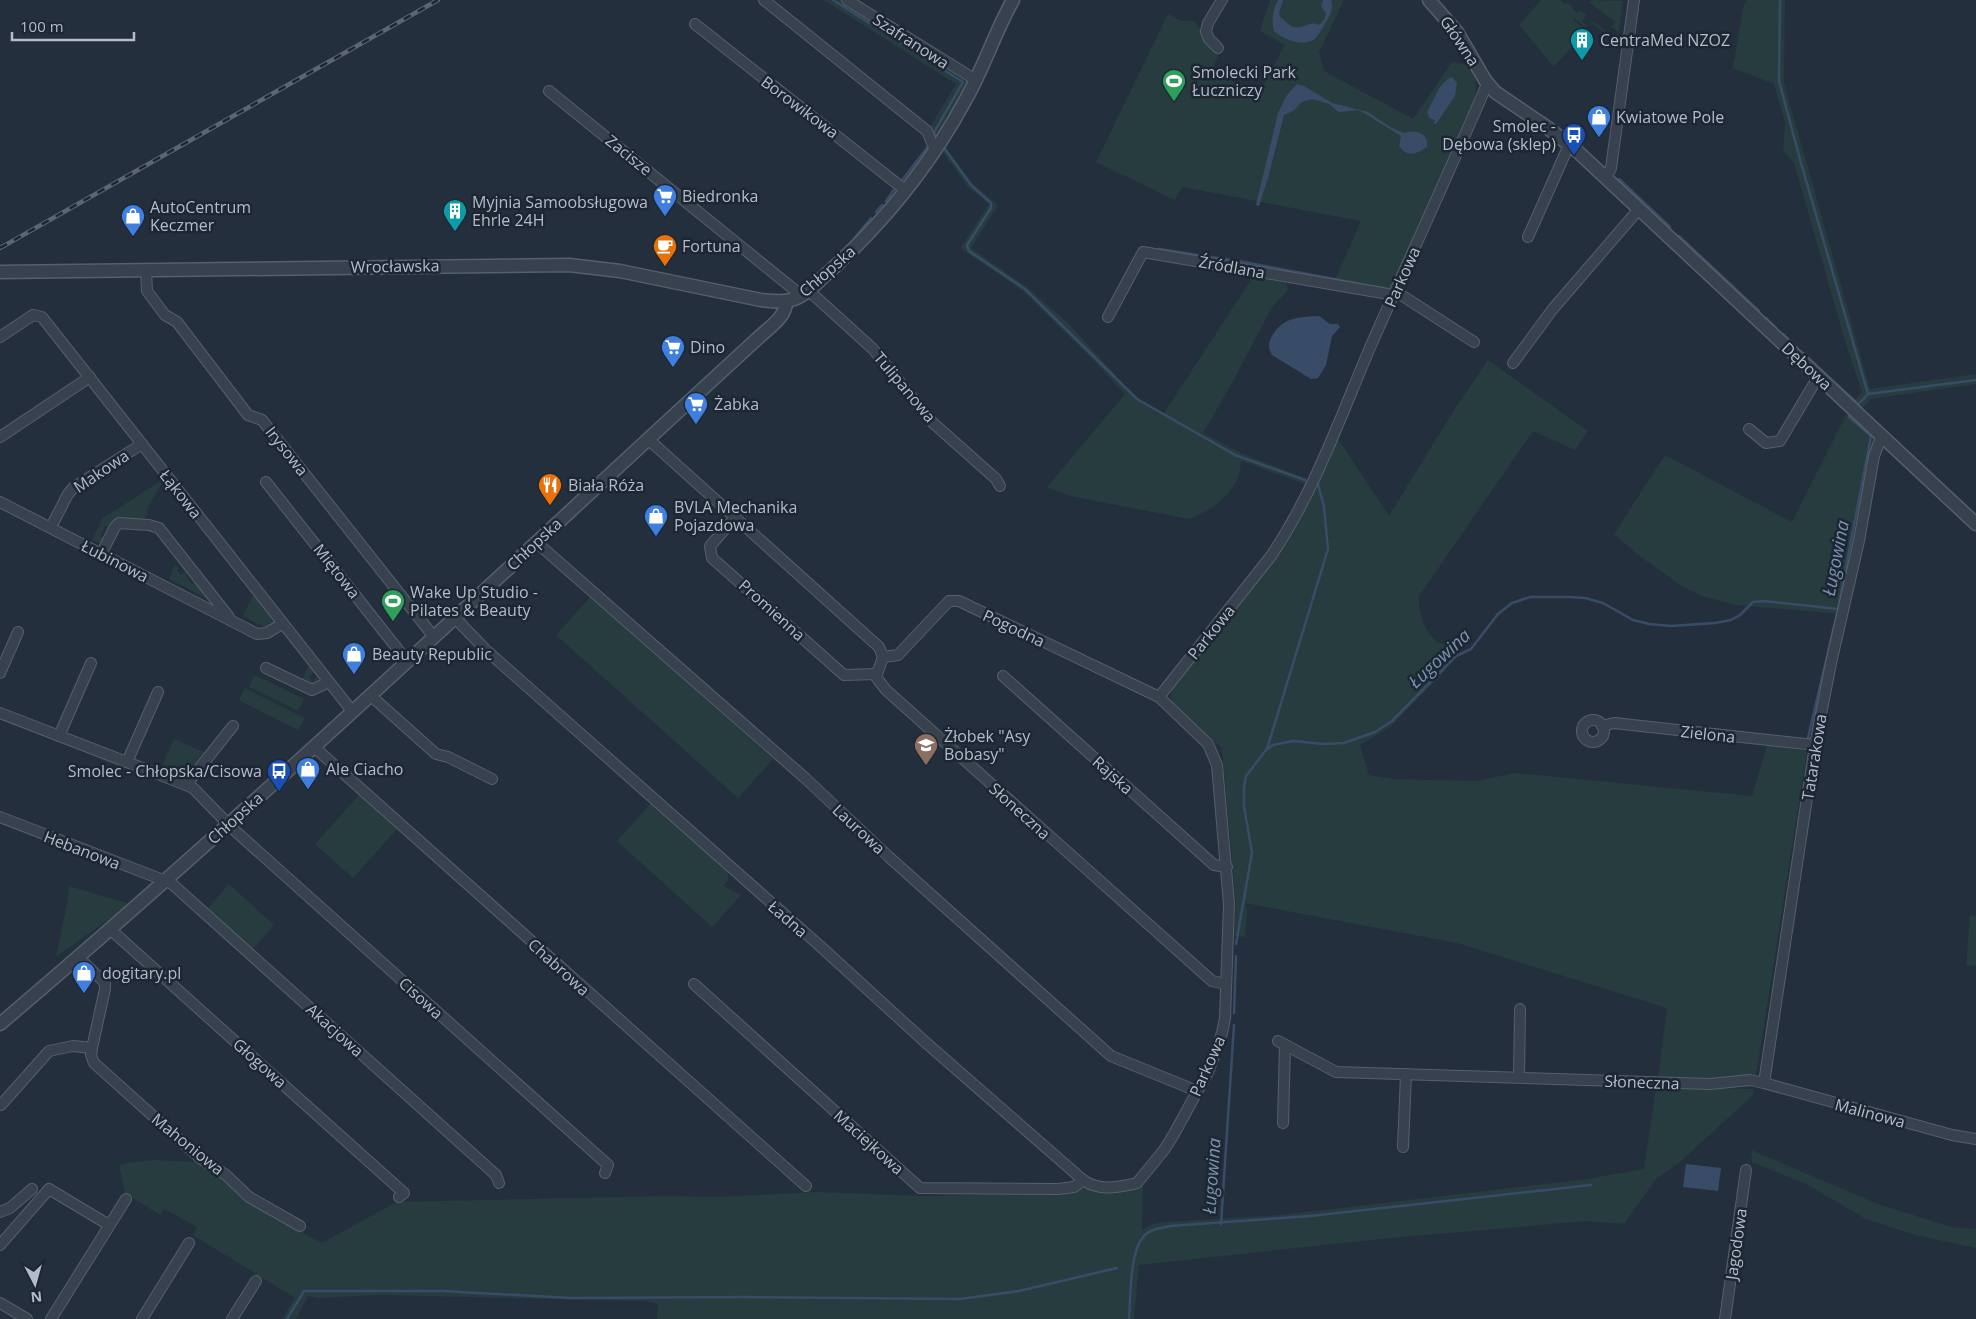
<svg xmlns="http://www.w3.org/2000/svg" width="1976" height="1319" viewBox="0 0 1976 1319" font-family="'Open Sans',sans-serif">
<rect width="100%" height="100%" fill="#242f3e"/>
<g fill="#263c3f">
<path d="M 824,0 L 841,0 L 968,81 L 934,140 L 929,129 L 956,84 Z"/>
<path d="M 1270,0 L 1344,0 L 1319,52 L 1324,71 L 1413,119 L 1452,62 L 1470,65 C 1478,84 1477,91 1471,109 L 1394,284 L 1388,289 L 1334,282 L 1361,221 L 1182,187 L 1175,200 L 1096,162 L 1168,14 L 1181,21 L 1194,21 L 1219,54 L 1210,73 L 1260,91 L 1285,45 L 1260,31 Z"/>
<path d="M 1541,0 L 1560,0 L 1565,4 L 1568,3 L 1577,13 L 1580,10 L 1586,15 L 1582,22 L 1587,26 L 1593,21 L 1614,38 L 1618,39 L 1617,44 L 1592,23 L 1585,27 L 1574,18 L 1573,20 L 1583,28 L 1581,30 L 1584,33 L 1554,67 L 1519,25 Z"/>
<path d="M 1592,0 L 1623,1 L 1619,32 L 1611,27 L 1615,22 L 1589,2 Z"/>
<path d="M 1747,0 L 1785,0 L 1784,83 L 1870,389 L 1976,374 L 1976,384 L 1871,399 L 1860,411 L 1852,404 L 1862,392 L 1845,341 L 1794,163 L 1783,151 L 1785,122 L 1774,84 L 1733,68 L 1743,8 Z"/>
<path d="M 945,146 L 972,183 L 998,205 L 971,248 L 1027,287 L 1070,325 L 1135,397 L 1164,413 L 1253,277 L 1286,283 L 1288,290 L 1272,307 L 1232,383 L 1203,433 L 1241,453 L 1310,480 L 1308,485 L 1241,461 C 1240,491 1215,509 1189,519 L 1070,496 L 1047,487 L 1125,394 L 1090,357 L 1023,291 L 963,250 L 961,247 L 989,204 L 968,187 L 942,151 Z"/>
<path d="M 1488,360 L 1588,431 L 1575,450 L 1533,431 L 1419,596 C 1418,615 1428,647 1452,645 L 1445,671 L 1390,727 L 1360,745 L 1369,775 L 1393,779 L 1475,781 L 1516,773 L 1752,796 L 1767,745 L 1807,751 L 1756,1077 L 1727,1079 L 1658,1077 L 1667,1008 L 1457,943 L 1245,903 L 1247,911 L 1245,937 L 1234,936 L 1236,904 L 1222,748 L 1176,707 L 1171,700 L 1172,688 L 1286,541 L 1338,439 L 1389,516 L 1454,410 Z"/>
<path d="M 1848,411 L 1876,435 L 1840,614 L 1737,605 L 1705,597 L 1683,587 L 1637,554 L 1614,534 L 1665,455 L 1792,522 Z"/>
<path d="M 164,479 L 146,511 L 148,513 L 143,520 L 116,518 L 111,529 L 105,526 L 100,536 L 106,539 L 99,543 L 92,540 L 103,518 Z"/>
<path d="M 175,565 L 179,568 L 177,570 L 181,575 L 189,569 L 190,571 L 185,575 L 192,584 L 197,580 L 214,602 L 169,579 Z"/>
<path d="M 254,594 L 273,619 L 274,623 L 266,628 L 243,616 Z"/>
<path d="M 591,596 L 773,759 L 738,798 L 556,635 Z"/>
<path d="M 310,664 L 315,672 L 309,677 L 312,681 L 318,676 L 319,683 L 316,686 L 300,682 Z"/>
<path d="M 255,675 L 304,699 L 298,711 L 249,687 Z"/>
<path d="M 245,688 L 305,718 L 298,730 L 239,700 Z"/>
<path d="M 174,739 L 204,752 L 186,775 L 182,777 L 160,770 Z"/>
<path d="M 359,795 L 397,829 L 353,878 L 315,844 Z"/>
<path d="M 651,803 L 728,871 L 728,880 L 723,886 L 741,895 L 712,927 L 617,841 Z"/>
<path d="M 229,884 L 274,925 L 252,950 L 207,909 Z"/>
<path d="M 69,886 L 130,904 L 56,957 L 67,903 Z"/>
<path d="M 1970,915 L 1976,916 L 1976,966 L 1966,965 Z"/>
<path d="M 1656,1087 L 1754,1089 L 1753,1095 L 1680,1162 L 1655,1180 L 1624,1224 L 1586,1221 L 1380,1239 L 1139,1265 L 1134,1319 L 657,1319 L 658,1304 L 647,1301 L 380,1295 L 319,1298 L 308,1296 L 296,1319 L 282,1319 L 295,1298 L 193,1235 L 197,1227 L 164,1209 L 160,1215 L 125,1193 L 119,1166 L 125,1163 L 155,1160 L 197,1162 L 223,1179 L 245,1201 L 322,1243 L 396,1202 L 669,1196 L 714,1197 L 817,1192 L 922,1196 L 1060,1192 L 1088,1188 L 1123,1190 L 1143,1186 L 1142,1230 L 1152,1224 L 1166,1222 L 1281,1215 L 1587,1179 L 1644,1169 Z"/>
<path d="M 1751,1150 L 1878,1204 L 1951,1227 L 1976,1229 L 1976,1248 L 1915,1235 L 1866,1219 L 1806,1184 L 1752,1162 Z"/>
</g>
<g fill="#394c67">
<path d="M 1278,0 L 1283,0 L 1279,13 L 1280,17 C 1285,20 1289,26 1294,27 C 1304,29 1310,20 1319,25 L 1324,20 L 1326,14 L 1321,6 L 1323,0 L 1331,0 C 1334,9 1330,15 1326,22 C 1322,28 1319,35 1315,39 C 1303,48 1283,39 1274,31 C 1271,19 1273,10 1278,0 Z"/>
<path d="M 1452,77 L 1457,83 L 1455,96 L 1436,124 L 1434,123 L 1435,120 L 1429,118 L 1427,112 C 1434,101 1438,83 1452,77 Z"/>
<path d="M 1297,84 L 1304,86 L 1332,103 L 1368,112 L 1390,127 L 1404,133 C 1414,129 1429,132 1427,147 C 1417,154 1407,158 1399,146 L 1401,136 L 1364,113 L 1358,110 L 1339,112 L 1329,104 L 1313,99 L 1302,102 L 1293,111 L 1284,115 L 1268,178 L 1259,206 L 1256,205 L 1278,113 L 1287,95 Z"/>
<path d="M 1319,316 L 1330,324 L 1338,324 L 1340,327 L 1332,336 L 1326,365 L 1318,378 L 1311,379 L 1272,355 C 1268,348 1268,343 1272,336 C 1283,317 1299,317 1319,316 Z"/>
<path d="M 1686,1164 L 1721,1168 L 1718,1191 L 1683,1187 Z"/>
</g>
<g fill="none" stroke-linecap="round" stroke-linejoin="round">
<g stroke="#394c67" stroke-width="2.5">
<path d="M 833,0 L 963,82 L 936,129 L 934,133 L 936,137"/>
<path d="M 1780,0 L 1779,81 L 1801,163 L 1868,394"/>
<path d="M 944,148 L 971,185 L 991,203 L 991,208 L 967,245 L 969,251 L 1025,289 L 1137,399 L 1235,455 L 1305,480"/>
<path d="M 1619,179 L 1670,227"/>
<path d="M 900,183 L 929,145"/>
<path d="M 886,201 L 896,187"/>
<path d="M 876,212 L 882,205"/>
<path d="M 1679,236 L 1759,311"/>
<path d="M 853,240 L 871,218"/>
<path d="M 1159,249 L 1231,260"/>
<path d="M 1238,261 L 1382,288"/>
<path d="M 817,274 L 835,258"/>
<path d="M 799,288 L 811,280"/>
<path d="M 1766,318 L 1776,328"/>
<path d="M 1783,334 L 1795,346"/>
<path d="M 1803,353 L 1858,404"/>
<path d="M 1856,407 L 1868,394 L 1976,380"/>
<path d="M 1808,738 L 1838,609 L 1871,436 L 1849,417 L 1851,413"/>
<path d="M 1267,749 L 1328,549 L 1324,507 L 1318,484"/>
<path d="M 1236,944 L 1252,853 L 1244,806 L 1244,787 L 1246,776 L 1266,750 L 1273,745 L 1293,741 L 1323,744 L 1344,743 L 1375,732 L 1392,721 L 1456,656 L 1471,649 L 1498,614 L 1512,603 L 1530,597 L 1570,597 L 1585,598 L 1603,603 L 1633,620 L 1649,624 L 1671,626 L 1715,623 L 1731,620 L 1740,615 L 1753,602 L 1765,601 L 1838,609"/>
<path d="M 1234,1013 L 1236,956"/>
<path d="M 1221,1224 L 1234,1025"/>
<path d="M 287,1319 L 304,1291 L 442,1291 L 571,1298 L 744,1297 L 960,1299 L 1019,1291 L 1117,1268"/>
<path d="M 1129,1319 C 1131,1298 1128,1240 1151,1231 C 1157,1228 1164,1228 1170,1226 L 1310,1216 L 1591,1185"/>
</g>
<g stroke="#565f6c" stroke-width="12">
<g id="minor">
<path d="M 764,0 L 927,131 L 935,150"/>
<path d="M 847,0 L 976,80"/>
<path d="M 695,24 L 905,190"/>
<path d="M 1218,48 L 1209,39 L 1206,32 L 1208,23 L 1222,0"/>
<path d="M 549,91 L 802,296"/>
<path d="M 1606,178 L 1611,168 L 1634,0"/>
<path d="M 1528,237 L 1569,145"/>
<path d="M 146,270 L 147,291 L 165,315 L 177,322 L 248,415 L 262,420 L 434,637"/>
<path d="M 808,290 L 873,349 L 932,422 L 996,479 L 1000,486"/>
<path d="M 1395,291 L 1474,342"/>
<path d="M 1108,317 L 1143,252 L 1394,295"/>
<path d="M 0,337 L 33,315 L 42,317 L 352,711"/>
<path d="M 1513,363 L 1552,310 L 1639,209"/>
<path d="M 1749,429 L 1766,443 L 1780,441 L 1818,377"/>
<path d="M 0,437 L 90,377"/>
<path d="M 648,439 L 879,647 L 883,657 L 876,677 L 886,690 L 1212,981 L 1226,984"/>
<path d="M 266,482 L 407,661"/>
<path d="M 0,502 L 257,634 L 267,633 L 282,624"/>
<path d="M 735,518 L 710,546 L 712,558 L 844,675 L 876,674"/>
<path d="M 51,527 L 68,494 L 74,487 L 142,444"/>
<path d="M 536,542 L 805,778 L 889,857 L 1111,1056 L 1197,1091"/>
<path d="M 101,554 L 115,527 L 119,523 L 149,525 L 159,528 L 229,617"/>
<path d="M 454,617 L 486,650 L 820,946 L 924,1041 L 1083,1180 C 1100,1192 1119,1187 1137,1183 L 1164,1150 L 1174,1134 L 1209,1070 L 1222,1033 L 1225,1018 L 1229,904 L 1217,765 L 1208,744 L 1159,697 L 959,601 L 949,601 L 898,655 L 883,657"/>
<path d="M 266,668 L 312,690 L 329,682"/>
<path d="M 0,673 L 18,632"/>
<path d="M 1003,676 L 1214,865 L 1227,867"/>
<path d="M 370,695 L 436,754 L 448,757 L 492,779"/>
<path d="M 1159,697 L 1271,556 C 1315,491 1341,415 1372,343 C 1410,257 1450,171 1487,84"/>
<path d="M 0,713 L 186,785 L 193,788 L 233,829 L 608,1165 L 605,1173"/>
<circle cx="1593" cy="731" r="11"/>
<path d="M 1602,726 L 1614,723 L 1815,745"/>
<path d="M 59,736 L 91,663"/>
<path d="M 314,747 L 806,1186"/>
<path d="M 127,762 L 158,692"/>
<path d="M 186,785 L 233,726"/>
<path d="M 0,817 L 171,883 L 496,1175 L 499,1183"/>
<path d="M 111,930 L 404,1193 L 399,1197"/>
<path d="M 78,957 L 105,983 L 105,989 L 92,1048 L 91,1055 L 94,1063 L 200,1158 L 226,1175 L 249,1197 L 300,1226"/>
<path d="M 694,984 L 920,1188 L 1058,1189 L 1074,1187 L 1083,1180"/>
<path d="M 1278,1041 L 1336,1072 L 1710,1084 L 1750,1080 L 1764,1083 L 1952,1135 L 1976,1139"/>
<path d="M 1519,1077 L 1520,1009"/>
<path d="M 1764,1083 L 1815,745 L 1831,663 L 1859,541 L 1874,456 L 1882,435"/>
<path d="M 1,1105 L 49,1051 L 73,1046 L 92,1048"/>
<path d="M 1283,1123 L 1285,1045"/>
<path d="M 1403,1147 L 1406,1074"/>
<path d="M 0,1212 L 10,1208 L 32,1189"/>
<path d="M 0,1245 L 49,1189 L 109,1225"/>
<path d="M 0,1303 L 27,1319"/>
<path d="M 51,1319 L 126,1199"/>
<path d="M 142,1319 L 189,1243"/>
<path d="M 232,1319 L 256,1281"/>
<path d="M 1725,1319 L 1746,1170"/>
</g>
</g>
<g stroke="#565f6c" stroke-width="15">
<g id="tertiary">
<path d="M 1429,0 L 1457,32 L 1485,80 L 1495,92 L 1548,128 L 1577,151 L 1976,524"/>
<path d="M 0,272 L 569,265 L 620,271 L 761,300 C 772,301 784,303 794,299 C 808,294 819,280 830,271 C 884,222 931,164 966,99 C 984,67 995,32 1013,0"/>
<path d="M 0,1024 C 259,804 506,569 757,339 C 767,329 787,317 786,301"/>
</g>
</g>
<use href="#minor" stroke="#38414e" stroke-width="10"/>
<use href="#tertiary" stroke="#38414e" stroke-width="12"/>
<g stroke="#5a6575" stroke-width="4.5">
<path id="rail" d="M 0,248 L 438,0"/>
</g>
<use href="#rail" stroke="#1d2633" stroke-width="2.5" stroke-dasharray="8" stroke-linecap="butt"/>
</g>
<defs>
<g id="building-pin" transform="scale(1.25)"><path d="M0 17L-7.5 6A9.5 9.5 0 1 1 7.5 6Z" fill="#0f9aa8" stroke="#1d2633"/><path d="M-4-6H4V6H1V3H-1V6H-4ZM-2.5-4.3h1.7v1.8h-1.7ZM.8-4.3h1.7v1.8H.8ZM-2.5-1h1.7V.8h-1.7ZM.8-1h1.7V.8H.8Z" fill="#fff"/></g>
<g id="stadium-pin" transform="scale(1.25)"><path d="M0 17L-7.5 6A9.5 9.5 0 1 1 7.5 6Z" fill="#2e9e5b" stroke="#1d2633"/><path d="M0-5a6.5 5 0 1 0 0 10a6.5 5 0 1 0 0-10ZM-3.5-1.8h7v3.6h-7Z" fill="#fff"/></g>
<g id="shop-pin" transform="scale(1.25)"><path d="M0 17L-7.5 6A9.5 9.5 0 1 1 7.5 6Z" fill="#3f7fe0" stroke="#1d2633"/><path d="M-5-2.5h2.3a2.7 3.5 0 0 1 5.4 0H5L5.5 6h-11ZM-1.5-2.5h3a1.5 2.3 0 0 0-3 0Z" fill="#fff"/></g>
<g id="bus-pin" transform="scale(1.25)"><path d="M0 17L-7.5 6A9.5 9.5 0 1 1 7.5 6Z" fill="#1a4fb4" stroke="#1d2633"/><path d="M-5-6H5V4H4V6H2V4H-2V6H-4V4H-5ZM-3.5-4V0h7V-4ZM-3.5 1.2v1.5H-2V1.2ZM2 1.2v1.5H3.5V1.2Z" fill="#fff"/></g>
<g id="supermarket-pin" transform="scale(1.25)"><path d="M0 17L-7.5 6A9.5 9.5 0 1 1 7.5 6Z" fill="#3f7fe0" stroke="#1d2633"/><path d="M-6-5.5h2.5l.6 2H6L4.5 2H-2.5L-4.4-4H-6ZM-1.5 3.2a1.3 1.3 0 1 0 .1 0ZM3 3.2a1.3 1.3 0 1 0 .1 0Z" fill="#fff"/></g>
<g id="cafe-pin" transform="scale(1.25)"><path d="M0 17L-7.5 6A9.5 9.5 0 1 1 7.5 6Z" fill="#e8710a" stroke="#1d2633"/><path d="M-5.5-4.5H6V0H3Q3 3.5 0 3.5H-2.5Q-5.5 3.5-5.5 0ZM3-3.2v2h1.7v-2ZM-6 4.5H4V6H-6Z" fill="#fff"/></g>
<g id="restaurant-pin" transform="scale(1.25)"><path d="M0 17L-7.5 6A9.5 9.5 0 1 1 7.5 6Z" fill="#e8710a" stroke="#1d2633"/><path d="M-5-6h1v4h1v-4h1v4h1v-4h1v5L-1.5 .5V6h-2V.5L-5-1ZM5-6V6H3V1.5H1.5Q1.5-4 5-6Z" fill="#fff"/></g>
<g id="school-pin" transform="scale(1.25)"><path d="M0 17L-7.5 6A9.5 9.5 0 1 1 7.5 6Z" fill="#8d6e63" stroke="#1d2633"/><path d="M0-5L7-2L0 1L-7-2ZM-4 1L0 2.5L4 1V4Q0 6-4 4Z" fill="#fff"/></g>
</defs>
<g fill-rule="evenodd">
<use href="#building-pin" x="1582" y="40"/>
<use href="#stadium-pin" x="1174" y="81"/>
<use href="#shop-pin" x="1599" y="117"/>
<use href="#bus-pin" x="1574" y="135"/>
<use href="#supermarket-pin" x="665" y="196"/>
<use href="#building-pin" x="455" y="211"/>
<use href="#shop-pin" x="133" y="216"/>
<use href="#cafe-pin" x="665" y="246"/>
<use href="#supermarket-pin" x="673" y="347"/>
<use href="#supermarket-pin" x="696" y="404"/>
<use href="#restaurant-pin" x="550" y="485"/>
<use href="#shop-pin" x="656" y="516"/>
<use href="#stadium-pin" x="393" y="601"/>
<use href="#shop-pin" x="354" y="654"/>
<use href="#school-pin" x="926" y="745"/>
<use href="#shop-pin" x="308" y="769"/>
<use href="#bus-pin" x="279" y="771"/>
<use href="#shop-pin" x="84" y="973"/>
</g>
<g text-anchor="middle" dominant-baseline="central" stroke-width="5" stroke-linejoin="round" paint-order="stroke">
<g font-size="16" fill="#b4bcc9" stroke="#1d2633" text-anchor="start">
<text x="1600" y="40">CentraMed NZOZ</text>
<text x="1192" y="72">Smolecki Park<tspan x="1192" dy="18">Łuczniczy</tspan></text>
<text x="1616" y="117">Kwiatowe Pole</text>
<text x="1556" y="126" text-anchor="end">Smolec -<tspan x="1556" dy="18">Dębowa (sklep)</tspan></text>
<text x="682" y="196">Biedronka</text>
<text x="472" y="202">Myjnia Samoobsługowa<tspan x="472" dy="18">Ehrle 24H</tspan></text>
<text x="150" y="207">AutoCentrum<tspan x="150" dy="18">Keczmer</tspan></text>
<text x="682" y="246">Fortuna</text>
<text x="690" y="347">Dino</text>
<text x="714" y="404">Żabka</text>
<text x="568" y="485">Biała Róża</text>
<text x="674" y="507">BVLA Mechanika<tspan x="674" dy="18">Pojazdowa</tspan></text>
<text x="410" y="592">Wake Up Studio -<tspan x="410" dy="18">Pilates &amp; Beauty</tspan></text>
<text x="372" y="654">Beauty Republic</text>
<text x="944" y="736">Żłobek "Asy<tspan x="944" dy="18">Bobasy"</tspan></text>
<text x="326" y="769">Ale Ciacho</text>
<text x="262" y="771" text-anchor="end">Smolec - Chłopska/Cisowa</text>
<text x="102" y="973">dogitary.pl</text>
</g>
<g font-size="16" fill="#b4bcc9" stroke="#1d2633">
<text transform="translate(911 41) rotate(33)">Szafranowa</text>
<text transform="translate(1460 41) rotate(56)">Główna</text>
<text transform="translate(800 107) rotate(37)">Borowikowa</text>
<text transform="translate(629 155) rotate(39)">Zacisze</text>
<text transform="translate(395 266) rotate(-1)">Wrocławska</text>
<text transform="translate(1232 267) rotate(10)">Źródlana</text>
<text transform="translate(827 271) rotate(-41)">Chłopska</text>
<text transform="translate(1402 277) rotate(-66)">Parkowa</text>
<text transform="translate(1807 366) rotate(43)">Dębowa</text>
<text transform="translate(905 387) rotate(50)">Tulipanowa</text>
<text transform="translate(287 451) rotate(52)">Irysowa</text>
<text transform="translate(101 471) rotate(-34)">Makowa</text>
<text transform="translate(181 494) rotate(52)">Łąkowa</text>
<text transform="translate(534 544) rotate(-43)">Chłopska</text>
<text transform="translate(115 561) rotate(27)">Łubinowa</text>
<text transform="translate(337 571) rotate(52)">Miętowa</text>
<text transform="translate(772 610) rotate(42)">Promienna</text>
<text transform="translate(1014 628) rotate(25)">Pogodna</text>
<text transform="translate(1211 632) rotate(-51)">Parkowa</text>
<text transform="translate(1708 734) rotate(6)">Zielona</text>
<text transform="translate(1814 757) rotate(-81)">Tatarakowa</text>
<text transform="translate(1113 775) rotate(42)">Rajska</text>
<text transform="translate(1020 811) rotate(42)">Słoneczna</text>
<text transform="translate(235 818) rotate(-42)">Chłopska</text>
<text transform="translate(859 829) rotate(43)">Laurowa</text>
<text transform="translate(82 850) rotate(21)">Hebanowa</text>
<text transform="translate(788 919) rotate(41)">Ładna</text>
<text transform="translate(559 967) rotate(42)">Chabrowa</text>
<text transform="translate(421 998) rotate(42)">Cisowa</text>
<text transform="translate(335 1030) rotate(42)">Akacjowa</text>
<text transform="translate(260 1063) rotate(42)">Głogowa</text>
<text transform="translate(1207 1066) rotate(-66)">Parkowa</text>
<text transform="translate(1642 1082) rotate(2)">Słoneczna</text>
<text transform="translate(1870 1113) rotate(15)">Malinowa</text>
<text transform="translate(869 1142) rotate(42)">Maciejkowa</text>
<text transform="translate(188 1144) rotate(39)">Mahoniowa</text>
<text transform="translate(1736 1244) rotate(-82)">Jagodowa</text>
</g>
<g font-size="18" font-style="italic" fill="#7c92b1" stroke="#1d2633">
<text transform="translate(1835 558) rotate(-79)">Ługowina</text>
<text transform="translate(1439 658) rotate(-43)">Ługowina</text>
<text transform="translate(1211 1176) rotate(-86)">Ługowina</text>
</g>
</g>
<g transform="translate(35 1284) rotate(174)" stroke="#1d2633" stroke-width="4" paint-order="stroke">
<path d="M0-4L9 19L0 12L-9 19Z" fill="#b4bcc9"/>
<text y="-8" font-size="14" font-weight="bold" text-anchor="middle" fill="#b4bcc9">N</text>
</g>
<path d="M12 32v8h122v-8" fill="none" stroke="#b4bcc9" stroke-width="2.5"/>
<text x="20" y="32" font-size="15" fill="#b4bcc9" stroke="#1d2633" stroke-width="4" paint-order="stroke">100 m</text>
</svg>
